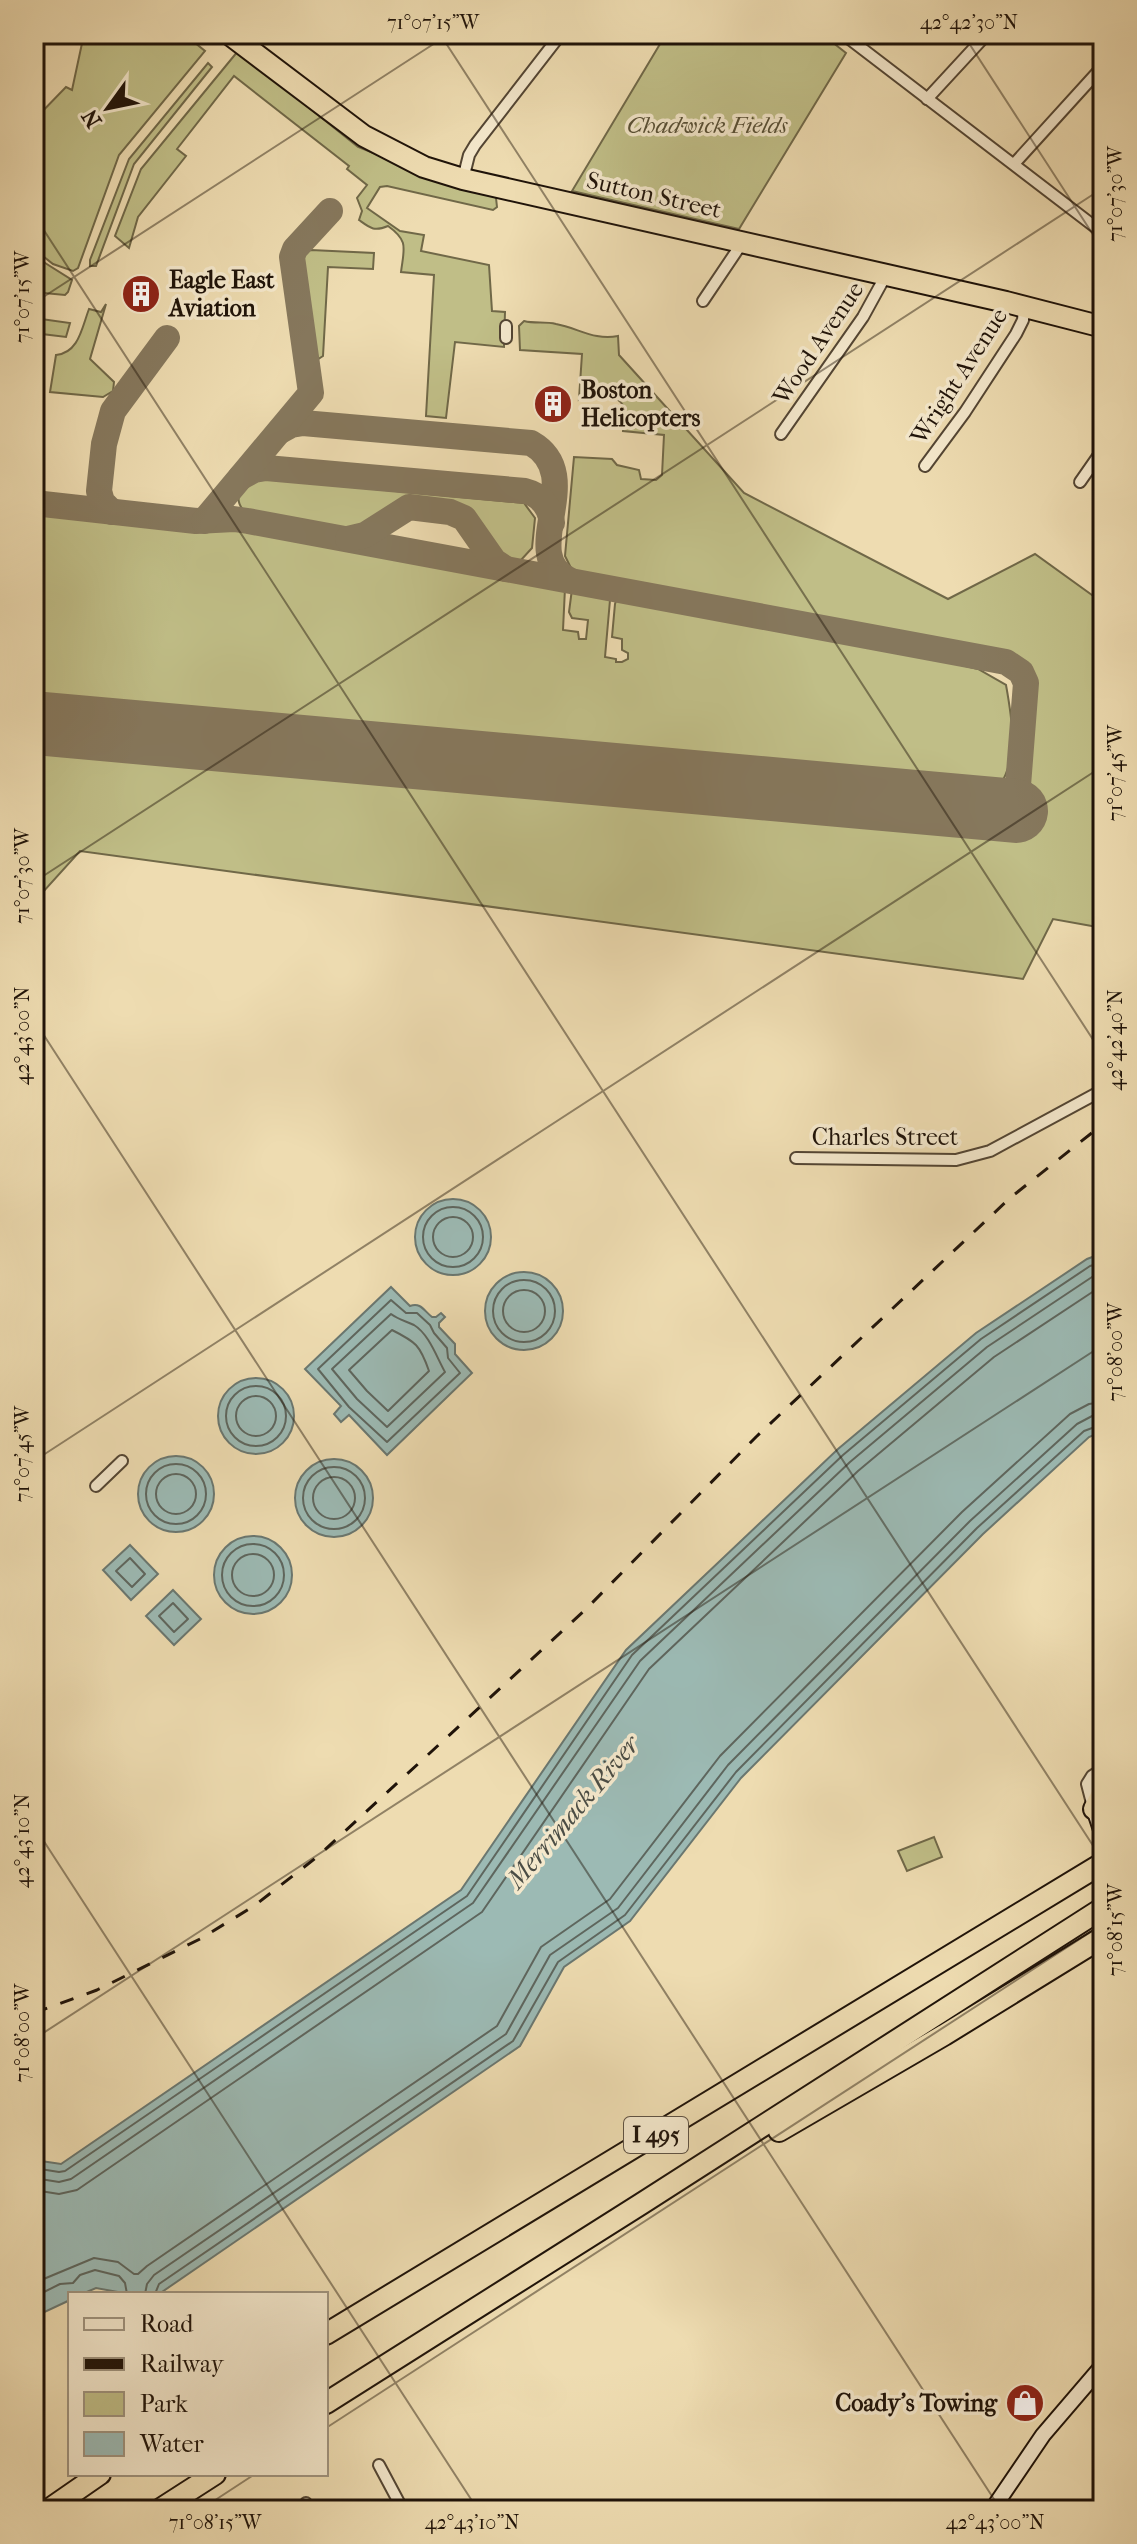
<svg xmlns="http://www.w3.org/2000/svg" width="1137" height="2544" viewBox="0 0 1137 2544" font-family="'IM FELL French Canon',serif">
<rect width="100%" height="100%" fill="#eedcb1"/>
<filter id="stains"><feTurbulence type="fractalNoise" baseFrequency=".0025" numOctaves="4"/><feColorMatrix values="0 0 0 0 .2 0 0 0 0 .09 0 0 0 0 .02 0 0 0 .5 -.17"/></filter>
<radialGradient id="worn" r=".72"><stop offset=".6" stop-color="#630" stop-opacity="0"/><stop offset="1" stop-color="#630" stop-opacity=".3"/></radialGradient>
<g fill="#c0be87" stroke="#706848" stroke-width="2">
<path d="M 84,34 L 184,34 L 205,51 L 119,155 L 78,268 L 73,271 L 53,264 L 34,249 L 34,120 L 66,87 L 72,90 Z"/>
<path d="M 666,34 L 822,34 L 846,53 L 739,229 L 572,191 Z"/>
<path d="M 238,51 L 358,147 L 433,177 L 492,194 L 496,198 L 497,207 L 493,210 L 387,186 L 380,187 L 367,208 L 400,231 L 424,235 L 421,251 L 489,265 L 492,311 L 505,312 L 504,347 L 455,342 L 446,418 L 426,416 L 434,275 L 401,272 C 404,248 409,241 388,226 C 374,232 370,228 359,220 L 362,211 L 357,198 L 367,185 L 347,169 L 349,166 L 234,76 L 177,149 L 186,156 L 138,217 L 129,248 L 115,236 L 141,169 Z"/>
<path d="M 208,63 L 212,67 L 134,164 L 96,266 L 90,266 L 90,260 L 129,159 Z"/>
<path d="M 311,250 L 374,253 L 373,269 L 328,267 L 323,356 L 315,361 L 301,257 L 306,251 Z"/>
<path d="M 34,256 L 72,280 L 68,292 L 65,295 L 34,292 Z"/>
<path d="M 106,304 L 90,359 L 114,382 L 113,391 L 103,397 L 50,392 L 56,355 C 79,353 82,327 89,309 L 101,312 Z"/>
<path d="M 34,318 L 70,323 L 66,337 L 34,333 Z"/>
<path d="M 524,321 C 535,324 545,321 556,324 C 578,328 595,341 618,336 L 619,355 L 744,493 L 948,599 L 1035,554 L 1103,603 L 1103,928 L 1053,919 L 1023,979 L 80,851 L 34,902 L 34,745 L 1021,836 L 1026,794 L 1034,686 C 1030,664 1017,657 996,653 L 583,576 L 572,570 L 565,556 L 574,457 L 612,459 L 617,465 L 639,470 L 641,479 L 656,480 L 662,475 L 664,435 L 623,431 C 624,420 629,407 618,400 L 582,396 L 579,399 L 582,354 L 520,350 L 519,326 Z"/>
<path d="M 257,478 L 524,503 L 535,518 L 532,548 L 521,560 L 503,561 L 467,508 L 409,497 L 353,533 L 245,512 C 232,499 240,482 257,478 Z"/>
<path d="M 34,510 L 147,523 L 244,529 L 565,588 L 563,630 L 578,632 L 579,639 L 586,639 L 588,620 L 572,618 L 569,612 L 572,589 L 608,596 L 610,600 L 605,657 L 616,659 L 616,662 L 622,662 L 628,659 L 628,653 L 622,650 L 622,639 L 612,637 L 615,604 L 617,598 L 835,638 L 961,665 L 978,669 L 1006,685 C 1012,718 1019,757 999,787 L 996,788 L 34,701 Z"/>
<path d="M 934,1837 L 942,1857 L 907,1871 L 898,1851 Z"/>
</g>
<g fill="#9cbab4" stroke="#6a7770" stroke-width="2">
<circle cx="453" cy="1237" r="38"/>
<path d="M 1103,1253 L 1103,1431 L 1089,1437 L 983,1534 L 741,1778 L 630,1921 L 564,1967 L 520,2046 L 159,2294 L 129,2294 L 96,2288 L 82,2294 L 70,2294 L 70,2300 L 34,2317 L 34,2160 L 61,2164 L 461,1890 L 626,1650 L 838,1449 L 976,1333 L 1087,1259 Z"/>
<circle cx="524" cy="1311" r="39"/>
<path d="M 391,1287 L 410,1306 C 421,1302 424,1311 432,1317 L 436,1317 L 441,1313 L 445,1317 L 439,1323 L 439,1327 L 455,1344 L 455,1354 L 472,1373 L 387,1455 L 349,1415 L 341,1422 L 334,1414 L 341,1406 L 305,1369 Z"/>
<circle cx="256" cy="1416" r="38"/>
<circle cx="176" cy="1494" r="38"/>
<circle cx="334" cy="1498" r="39"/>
<circle cx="253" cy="1575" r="39"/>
<path d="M 130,1545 L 158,1574 L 131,1600 L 103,1570 Z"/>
<path d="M 173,1590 L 201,1619 L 174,1645 L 146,1616 Z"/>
</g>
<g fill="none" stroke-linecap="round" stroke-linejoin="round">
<g stroke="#5e665e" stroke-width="2">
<circle cx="453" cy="1237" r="30"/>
<circle cx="453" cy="1237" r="20"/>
<circle cx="524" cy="1311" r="31"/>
<circle cx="524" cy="1311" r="21"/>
<path d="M 391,1300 L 406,1313 L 417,1313 L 430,1325 L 434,1333 L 447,1348 L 448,1358 L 460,1373 L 387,1442 L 349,1407 L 318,1369 Z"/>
<path d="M 391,1314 C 399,1320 406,1321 414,1325 C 429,1334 437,1358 445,1372 L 387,1427 L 357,1399 L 332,1369 Z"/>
<path d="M 392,1330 C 416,1342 420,1345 429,1371 L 388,1411 L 367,1391 L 349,1370 Z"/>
<circle cx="256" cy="1416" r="30"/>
<circle cx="256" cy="1416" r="20"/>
<circle cx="176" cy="1494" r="30"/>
<circle cx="334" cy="1498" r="31"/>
<circle cx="176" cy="1494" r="20"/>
<circle cx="334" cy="1498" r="21"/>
<circle cx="253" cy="1575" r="31"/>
<circle cx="253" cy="1575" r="21"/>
<path d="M 130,1558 L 145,1574 L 132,1587 L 116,1571 Z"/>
<path d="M 173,1603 L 188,1619 L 174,1632 L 159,1616 Z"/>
<path d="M 34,2168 L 59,2172 L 65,2171 L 467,1896 L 632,1655 L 843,1455 L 981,1339 L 1090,1266 L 1103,1262"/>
<path d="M 34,2178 L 59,2182 L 71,2179 L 473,1903 L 640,1661 L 850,1462 L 987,1347 L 1095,1275 L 1103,1272"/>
<path d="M 34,2190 L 59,2194 L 77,2190 L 482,1912 L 649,1669 L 858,1471 L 994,1357 L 1103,1285"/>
<path d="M 34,2283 L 94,2258 L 118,2262 L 134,2274 L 138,2274 L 147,2266 L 497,2026 L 541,1947 L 610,1899 L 720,1756 L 962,1512 L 1070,1414 L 1089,1404 L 1103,1402"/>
<path d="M 145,2294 L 147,2284 L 154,2275 L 506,2034 L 550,1955 L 618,1908 L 728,1765 L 970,1521 L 1077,1424 L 1094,1415 L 1103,1414"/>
<path d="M 155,2294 L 159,2284 L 513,2041 L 558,1962 L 625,1915 L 736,1772 L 977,1528 L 1084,1431 L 1103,1424"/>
<path d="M 34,2297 L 60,2284 L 73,2283 L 80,2275 L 95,2270 L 119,2276 L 125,2283 L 127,2294"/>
</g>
<g stroke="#86785d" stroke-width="26">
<path d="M 280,431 L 291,425 L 303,423 L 531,443 C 589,476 516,554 569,580"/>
<path d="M 241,477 L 254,470 L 266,468 L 525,491 C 541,495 550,506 552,523"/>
<path d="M 34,503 L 196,521 L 234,519 L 248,521 L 1006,662 L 1021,672 L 1026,683 L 1016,811"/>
<path d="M 112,512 L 102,502 L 99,491 L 104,444 L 113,411 L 167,338"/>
<path d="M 204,521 L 311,393 L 292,257 L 295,249 L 330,211"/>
<path d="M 348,539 L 365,535 L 409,507 L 450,512 L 464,518 L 494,561 L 506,569"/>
</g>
<path stroke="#86785d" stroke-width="64" d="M 34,723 L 1016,811"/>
<g stroke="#534533" stroke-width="14">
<g id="street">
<path d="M 843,34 L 1103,233"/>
<path d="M 927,99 L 987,34"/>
<path d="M 1014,164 L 1103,66"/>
<path d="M 463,179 L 469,155 L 475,145 L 561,34"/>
<path d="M 703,301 L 742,243"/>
<path d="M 506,326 L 506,338"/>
<path d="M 781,434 L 863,317 L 886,275"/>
<path d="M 925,466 L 965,412 L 1016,334 L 1023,320 L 1024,307"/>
<path d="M 1080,482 L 1103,449"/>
<path d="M 796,1158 L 956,1160 L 990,1151 L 1103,1090"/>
<path d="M 96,1486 L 122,1461"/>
<path d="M 1093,1807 L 1087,1784 L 1092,1776 L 1103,1769"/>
<path d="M 379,2465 L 403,2510"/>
<path d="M 306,2503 L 309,2510"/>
</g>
</g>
<g stroke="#1f1309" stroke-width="18">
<g id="secondary">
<path d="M 1094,1809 L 1103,1836"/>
<path d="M 992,2510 L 1043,2435 L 1103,2365"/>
</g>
</g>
<g stroke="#1f1309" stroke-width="24">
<g id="highway">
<path d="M 229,34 L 364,136 L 424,167 L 463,179 L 1006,302 L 1103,327"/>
<path d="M 1094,1809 L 1103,1792"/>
<path d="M 779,2131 L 944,2035 L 1103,1937"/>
<path d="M 326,2334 L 1103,1863"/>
<path d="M 326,2403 L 641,2204 L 1103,1908"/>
<path d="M 48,2510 L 100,2474"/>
<path d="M 159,2510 L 215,2474"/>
</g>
</g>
<use href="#street" stroke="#f4e8cc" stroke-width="10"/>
<use href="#secondary" stroke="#f4e8cc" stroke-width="14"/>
<use href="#highway" stroke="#eedcb1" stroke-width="20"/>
<path stroke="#1f1309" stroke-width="3" stroke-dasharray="14 14" stroke-linecap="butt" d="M 34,2013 L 97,1990 L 200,1939 L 254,1906 L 317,1857 L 584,1611 L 756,1437 L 1010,1198 L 1103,1124"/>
</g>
<path fill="none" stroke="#1f1309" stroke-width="2" stroke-opacity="0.45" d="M 440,34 L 1103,1055M 963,34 L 1103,250M 34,215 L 1103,1861M 34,303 L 449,34M 34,882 L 1103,188M 34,1020 L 1001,2510M 34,1461 L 1103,766M 34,1826 L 478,2510M 34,2039 L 1103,1345M 326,2428 L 1103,1924M 200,2510 L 255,2474M 1091,2510 L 1103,2502"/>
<defs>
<g id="building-disc" transform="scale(2)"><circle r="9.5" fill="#8f2418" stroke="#f4e8cc"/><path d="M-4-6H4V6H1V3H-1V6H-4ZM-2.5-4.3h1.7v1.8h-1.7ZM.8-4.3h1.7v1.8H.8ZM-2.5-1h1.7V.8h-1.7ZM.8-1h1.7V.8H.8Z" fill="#fff"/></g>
<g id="shop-disc" transform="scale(2)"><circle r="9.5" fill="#8f2418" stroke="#f4e8cc"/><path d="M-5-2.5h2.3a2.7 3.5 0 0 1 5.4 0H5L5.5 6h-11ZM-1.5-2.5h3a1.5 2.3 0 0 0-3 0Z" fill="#fff"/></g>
</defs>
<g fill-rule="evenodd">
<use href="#building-disc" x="141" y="294"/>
<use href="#building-disc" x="553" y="404"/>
<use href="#shop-disc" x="1025" y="2403"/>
</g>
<g text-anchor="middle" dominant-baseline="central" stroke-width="7" stroke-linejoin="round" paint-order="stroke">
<rect fill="#f4e8cc" stroke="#5f5344" stroke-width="2" x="624" y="2117" width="64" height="36" rx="6"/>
<g font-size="22" font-weight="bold" fill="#1f1309">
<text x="656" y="2135">I 495</text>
</g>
<g font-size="24" font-style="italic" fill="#574f35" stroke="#f4e8cc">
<text x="707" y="125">Chadwick Fields</text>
</g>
<g font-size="24" fill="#1f1309" stroke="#f4e8cc">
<text transform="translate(654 195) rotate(13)">Sutton Street</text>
<text transform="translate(818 343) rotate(-56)">Wood Avenue</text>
<text transform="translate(959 376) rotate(-57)">Wright Avenue</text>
<text x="885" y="1137">Charles Street</text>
</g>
<g font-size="24" font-weight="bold" fill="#1f1309" stroke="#f4e8cc" text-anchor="start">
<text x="169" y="280">Eagle East<tspan x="169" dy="28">Aviation</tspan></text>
<text x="581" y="390">Boston<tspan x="581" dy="28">Helicopters</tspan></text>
<text x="997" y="2403" text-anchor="end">Coady's Towing</text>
</g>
<g font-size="26" font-style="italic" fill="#4b4d45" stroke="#f4e8cc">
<text transform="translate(573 1812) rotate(-50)">Merrimack River</text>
</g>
</g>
<rect width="1137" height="2544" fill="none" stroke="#eedcb1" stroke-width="88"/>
<rect x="68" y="2292" width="260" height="184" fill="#f4e8cc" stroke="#9f937e" stroke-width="2"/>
<rect x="84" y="2318" width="40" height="12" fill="#f4e8cc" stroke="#9f937e" stroke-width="2"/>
<text x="140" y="2332" font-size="24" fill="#1f1309">Road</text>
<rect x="84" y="2358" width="40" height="12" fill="#1f1309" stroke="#9f937e" stroke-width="2"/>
<text x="140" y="2372" font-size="24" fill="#1f1309">Railway</text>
<rect x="84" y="2392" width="40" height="24" fill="#c0be87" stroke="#9f937e" stroke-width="2"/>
<text x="140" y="2412" font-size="24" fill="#1f1309">Park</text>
<rect x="84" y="2432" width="40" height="24" fill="#9cbab4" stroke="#9f937e" stroke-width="2"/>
<text x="140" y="2452" font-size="24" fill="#1f1309">Water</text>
<g transform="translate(108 108) rotate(237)" stroke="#f4e8cc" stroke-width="6" paint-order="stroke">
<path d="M0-6L14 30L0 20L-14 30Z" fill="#1f1309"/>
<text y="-12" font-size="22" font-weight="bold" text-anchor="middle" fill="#1f1309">N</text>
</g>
<rect x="44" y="44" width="1049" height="2456" fill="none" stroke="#1f1309" stroke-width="3"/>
<g font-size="20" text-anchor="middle" fill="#1f1309">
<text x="433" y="29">71°07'15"W</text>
<text x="969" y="29">42°42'30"N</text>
<text transform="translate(1115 194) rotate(-90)" y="7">71°07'30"W</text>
<text transform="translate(22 297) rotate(-90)" y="7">71°07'15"W</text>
<text transform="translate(1115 773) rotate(-90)" y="7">71°07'45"W</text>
<text transform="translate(22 876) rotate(-90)" y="7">71°07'30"W</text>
<text transform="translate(22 1036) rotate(-90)" y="7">42°43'00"N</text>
<text transform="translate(1115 1040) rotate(-90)" y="7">42°42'40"N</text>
<text transform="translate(1115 1352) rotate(-90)" y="7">71°08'00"W</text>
<text transform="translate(22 1454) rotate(-90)" y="7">71°07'45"W</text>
<text transform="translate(22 1841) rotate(-90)" y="7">42°43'10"N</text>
<text transform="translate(1115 1930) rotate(-90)" y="7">71°08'15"W</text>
<text transform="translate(22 2033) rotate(-90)" y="7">71°08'00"W</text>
<text x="215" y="2529">71°08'15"W</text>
<text x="472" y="2529">42°43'10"N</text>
<text x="995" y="2529">42°43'00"N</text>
</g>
<rect width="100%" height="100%" filter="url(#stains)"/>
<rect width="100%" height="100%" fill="url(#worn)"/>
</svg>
